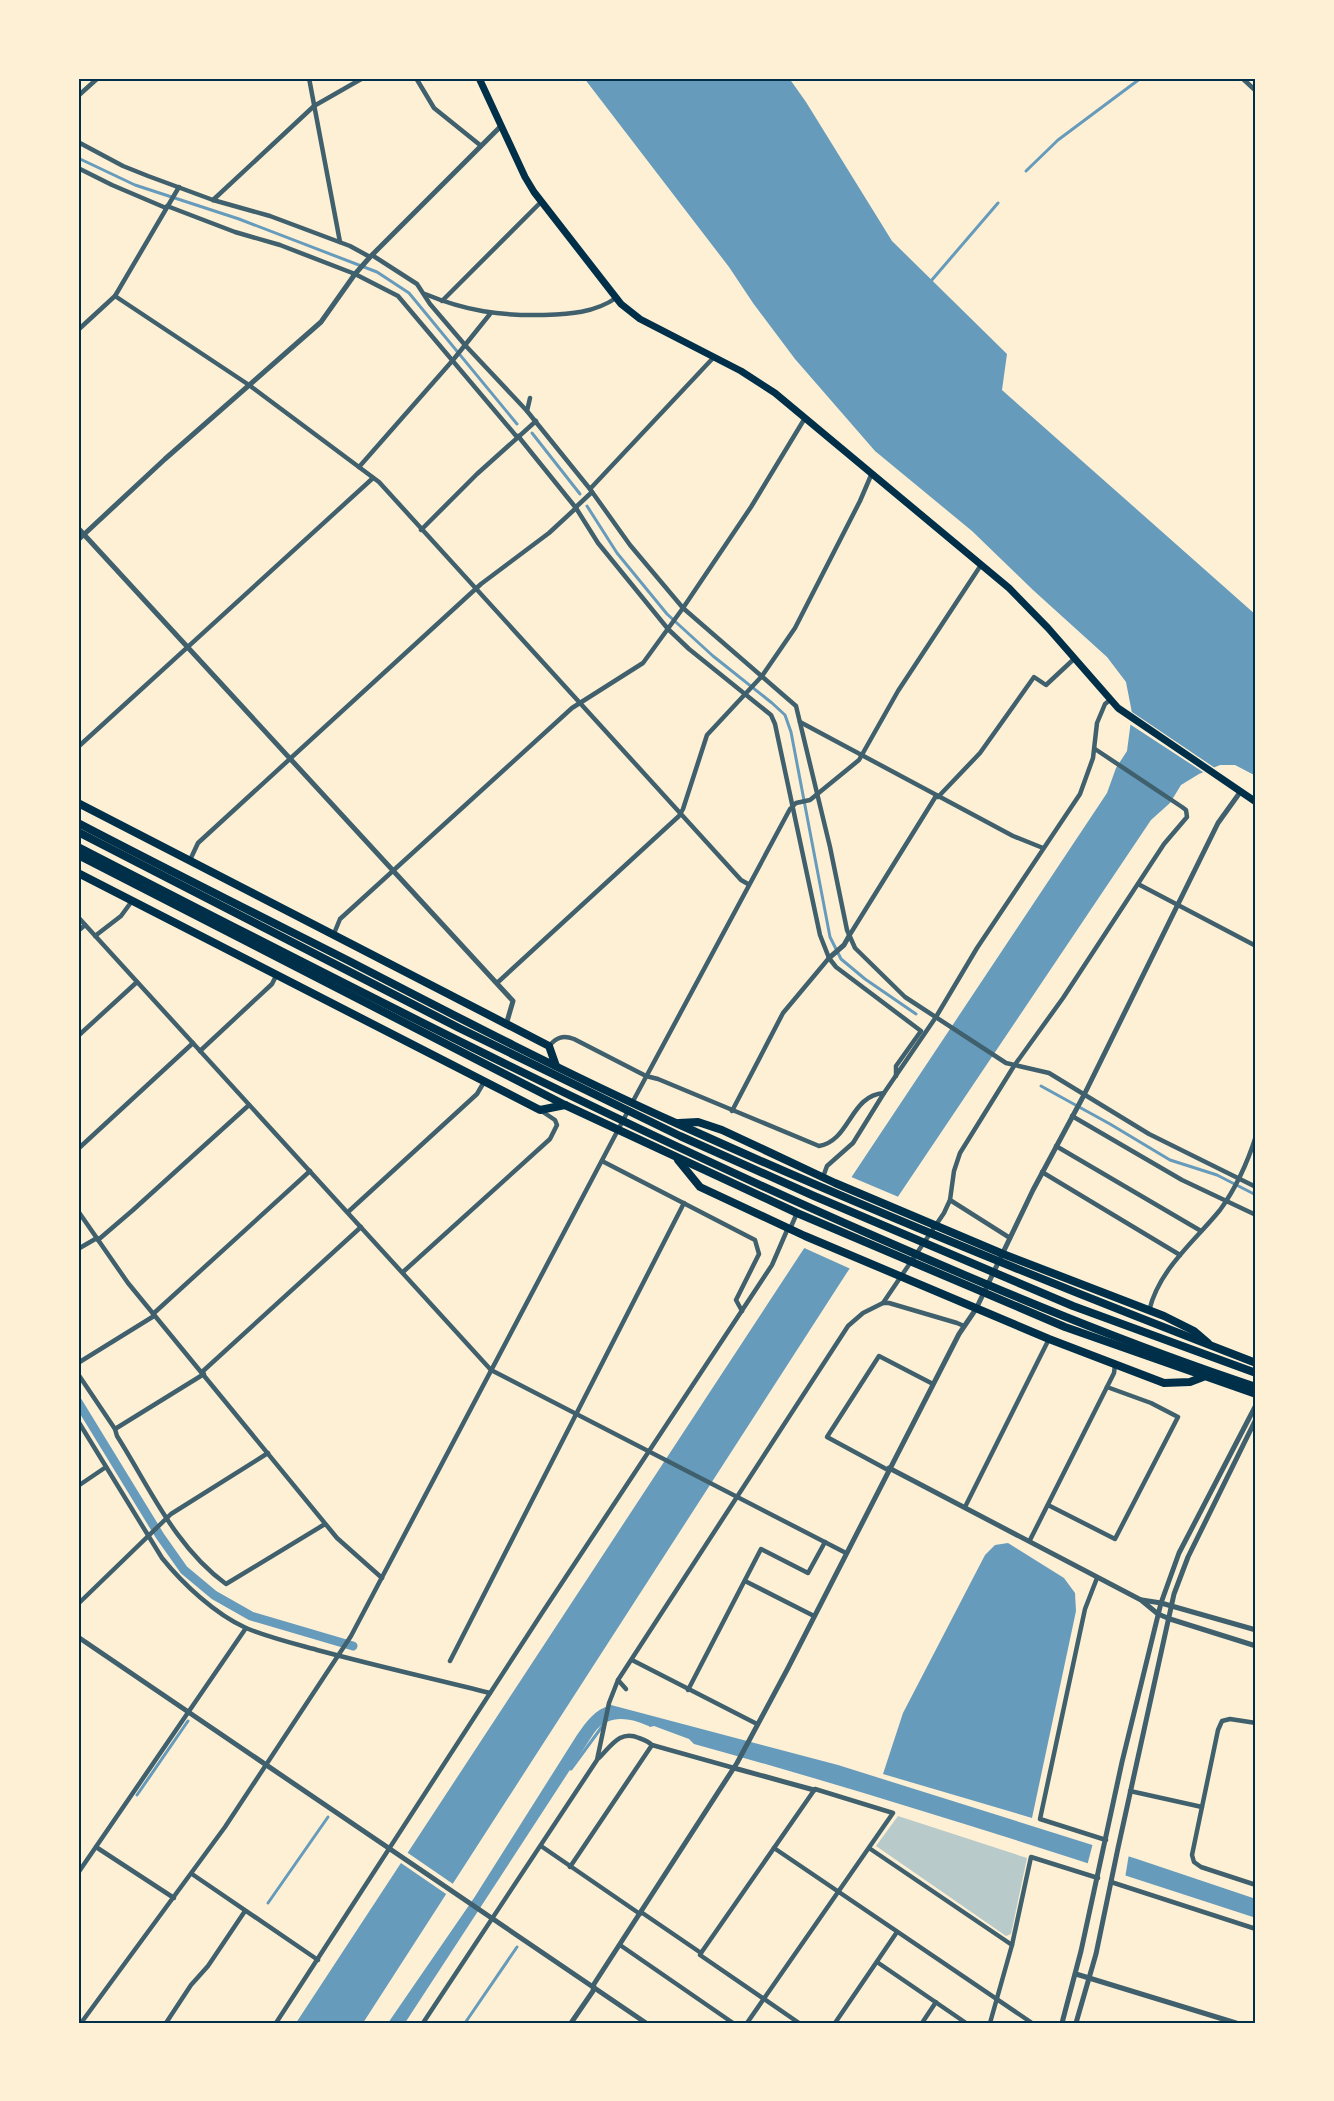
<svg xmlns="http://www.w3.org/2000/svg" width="1334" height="2101" viewBox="0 0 1334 2101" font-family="'Alegreya Sans',sans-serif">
<rect width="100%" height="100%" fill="#fdf0d5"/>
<path fill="#b9caca" d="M 898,1816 L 1027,1858 L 1011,1934 L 1006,1936 L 876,1846 Z"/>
<g fill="#669bbc">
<path d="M 584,78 L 789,78 L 806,102 L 892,241 L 1007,354 L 1002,390 L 1256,615 L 1256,776 L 1235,765 L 1220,765 L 1199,774 L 1181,785 L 1170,803 L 1151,820 L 846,1274 L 363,2023 L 296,2023 L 801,1253 L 1107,793 L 1116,768 L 1127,751 L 1132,713 L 1126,682 L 1107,657 L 1033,590 L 972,531 L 875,451 L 795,359 L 753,303 L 729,267 Z"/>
<path d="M 1008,1543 L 1064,1578 L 1075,1593 L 1076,1611 L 1032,1818 L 883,1774 L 903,1713 L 985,1555 L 995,1545 Z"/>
<path d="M 611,1705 L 838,1765 L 1137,1859 L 1256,1899 L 1256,1918 C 1070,1857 883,1796 694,1744 L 689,1739 L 654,1726 C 646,1728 653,1727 646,1725 C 627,1717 607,1715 594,1733 L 405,2023 L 388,2023 L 474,1898 L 577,1735 C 587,1721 594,1710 611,1705 Z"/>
</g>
<g fill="#fdf0d5">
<path d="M 1129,710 L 1215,768 L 1212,772 L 1206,774 L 1128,723 Z"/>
<path d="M 849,1176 L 901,1198 L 853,1270 L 802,1247 Z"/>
<path d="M 1093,1843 L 1129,1854 L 1125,1878 L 1087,1866 Z"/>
<path d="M 405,1851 L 456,1886 L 449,1896 L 398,1861 Z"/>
</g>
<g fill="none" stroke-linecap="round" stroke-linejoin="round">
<g stroke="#669bbc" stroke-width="3">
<path d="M 78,158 L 135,185 L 239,219 L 377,272 L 409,293 L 517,424"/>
<path d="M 1026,171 L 1058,140 L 1141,78"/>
<path d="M 931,281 L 998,203"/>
<path d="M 532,433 L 580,494"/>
<path d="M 587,506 L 617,553 L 667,614 L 713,656 L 772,703 L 785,715 L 791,732 L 830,937 L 841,959 L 865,979 L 916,1014"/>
<path d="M 1041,1086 L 1110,1124 L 1170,1160 L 1217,1175 L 1256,1195"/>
<path d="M 571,1769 L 604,1724"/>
<path d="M 137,1795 L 188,1721"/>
<path d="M 268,1903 L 328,1817"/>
<path d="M 465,2023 L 517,1947"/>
</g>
<path stroke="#669bbc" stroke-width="9" d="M 78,1402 L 160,1536 L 184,1570 L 214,1595 L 251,1616 L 353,1646"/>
<g stroke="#3f606c" stroke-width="4.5">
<path d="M 309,78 L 340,242"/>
<path d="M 416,78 L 434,108 L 480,145"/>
<path d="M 1242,78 L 1256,91"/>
<path d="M 78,96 L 98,78"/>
<path d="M 78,142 L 123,166 L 148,176 L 213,200 L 270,216 L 350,246 L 370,257"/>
<path d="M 78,168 L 112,185 L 166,208"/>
<path d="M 179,187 L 115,296 L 249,385 L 379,482 L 741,880 L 748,884"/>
<path d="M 213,200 L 314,106 L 363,78"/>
<path d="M 167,206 L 235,232 L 280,245 L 355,274 L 398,296 L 517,437"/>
<path d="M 372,255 L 417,284 L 430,304 L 465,345 L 527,411"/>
<path d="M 425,294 C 466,311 500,316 544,315 C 570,314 594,313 616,298"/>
<path d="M 442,301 L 541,202"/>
<path d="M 78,330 L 115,296"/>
<path d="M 530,398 L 527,411 L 590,489 L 630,545 L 683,608 L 796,706 L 830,847 L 847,930 L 855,948 L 905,997 L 1006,1063 L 1049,1073 L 1149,1134 L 1256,1187"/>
<path d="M 518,436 L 576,508 L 598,543 L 668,629 L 689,649 L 771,715 L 775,724 L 820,935 L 829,958 L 836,967 L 921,1031 L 896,1066 L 896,1076"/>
<path d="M 359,467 L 453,360 L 490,314"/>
<path d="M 590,489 L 714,357"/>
<path d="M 576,507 L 592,492"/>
<path d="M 421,530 L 477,474 L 536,421"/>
<path d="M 800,722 L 1013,836 L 1043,848"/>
<path d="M 78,747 L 373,478"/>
<path d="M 938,797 L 980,753 L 1034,677 L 1046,685 L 1075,658"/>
<path d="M 190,860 L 198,843 L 481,584 L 549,533 L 576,508"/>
<path d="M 1138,884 L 1256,946"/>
<path d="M 78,917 L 491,1370 L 846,1553"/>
<path d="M 78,931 L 85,925"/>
<path d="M 95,936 L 121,916 L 132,901"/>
<path d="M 333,936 L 340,919 L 572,708 L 643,663 L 683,608 L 751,507 L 805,418"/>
<path d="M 849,936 L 936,796"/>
<path d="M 497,983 L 679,816 L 683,809 L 707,735 L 762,676 L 795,628 L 860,501 L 872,473"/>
<path d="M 78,1036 L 137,982"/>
<path d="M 549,1046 C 557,1037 563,1035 574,1039 L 646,1076 L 658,1079 L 819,1146 C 850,1141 850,1095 884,1093"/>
<path d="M 200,1051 L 272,984 L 276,976"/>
<path d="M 632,1103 L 790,809 L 796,803 L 810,800 L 859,760 L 898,691 L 981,565"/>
<path d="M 732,1111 L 783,1013 L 829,958"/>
<path d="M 1072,1116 L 1182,1180 L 1256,1215"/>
<path d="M 1056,1146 L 1201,1231"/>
<path d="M 78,1149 L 193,1043"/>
<path d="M 602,1161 L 755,1240 L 759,1254 L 736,1300 L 742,1311"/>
<path d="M 1042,1172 L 1180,1255"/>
<path d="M 823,1177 L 827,1166 L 853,1143 L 884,1093 L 936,1017 L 977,948 L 1080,794 L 1093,758 L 1097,723 L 1105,704 L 1110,700"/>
<path d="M 950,1200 L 1010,1238"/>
<path d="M 78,1211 L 128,1283 L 337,1538 L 382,1578"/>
<path d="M 348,1212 L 477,1094 L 484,1082"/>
<path d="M 790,1229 L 797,1213"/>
<path d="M 98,1240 L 133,1210 L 249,1105"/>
<path d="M 78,1249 L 97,1238"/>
<path d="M 403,1272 L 550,1139 L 557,1125 L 555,1120 L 540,1110"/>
<path d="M 883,1303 L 889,1303 L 957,1323 L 964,1326"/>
<path d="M 1149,1311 C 1159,1269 1194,1242 1220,1210 C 1236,1188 1248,1161 1256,1136"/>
<path d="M 153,1314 L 310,1171"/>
<path d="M 78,1363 L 154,1316"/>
<path d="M 202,1372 L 361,1227"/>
<path d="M 78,1374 L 115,1429 L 117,1436 C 150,1488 175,1547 226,1584 L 325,1524"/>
<path d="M 78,1421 L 162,1558 C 183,1584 215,1614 246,1628 C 270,1638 296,1644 321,1651 C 377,1666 434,1679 490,1693"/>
<path d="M 115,1429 L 204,1374"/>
<path d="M 888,1470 L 827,1437 L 879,1356 L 933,1384"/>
<path d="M 78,1486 L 106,1467"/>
<path d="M 1048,1505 L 1115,1539 L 1178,1417 L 1151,1403 L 1107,1387"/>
<path d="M 965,1507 L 1049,1339"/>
<path d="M 1030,1540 L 1107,1387 L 1114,1373 L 1115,1365"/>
<path d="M 1097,1578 L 1085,1609 L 1040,1819 L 1106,1840"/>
<path d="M 745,1581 L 814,1616"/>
<path d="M 78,1604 L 171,1514 L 268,1453"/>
<path d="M 632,1660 L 757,1724"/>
<path d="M 450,1661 L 684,1203"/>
<path d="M 618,1680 L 626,1689"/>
<path d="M 688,1690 L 761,1549 L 808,1573 L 825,1542"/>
<path d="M 1256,1723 L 1230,1719 L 1222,1721 L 1218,1730 L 1192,1855 L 1194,1862 L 1201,1867 L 1256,1885"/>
<path d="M 599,1758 C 612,1745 620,1730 639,1738 C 645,1740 648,1741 652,1745 L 734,1768"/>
<path d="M 1130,1791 L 1202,1807"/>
<path d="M 541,1846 L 640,1914"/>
<path d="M 96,1847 L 174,1898"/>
<path d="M 774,1848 L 1032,2023"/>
<path d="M 869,1848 L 1012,1945"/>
<path d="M 570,1867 L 652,1745"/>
<path d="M 78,1873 L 246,1628"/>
<path d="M 192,1874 L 318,1960"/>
<path d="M 1111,1882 L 1256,1929"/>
<path d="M 641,1912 L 701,1953 L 815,1789 L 893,1813 L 747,2023"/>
<path d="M 620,1945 L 733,2023"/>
<path d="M 701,1953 L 700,1955 L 799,2023"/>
<path d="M 877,1962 L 966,2023"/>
<path d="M 81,2023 L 225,1827 L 351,1636 L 628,1111"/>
<path d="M 166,2023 L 191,1985 L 208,1966 L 245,1911"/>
<path d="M 276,2023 L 542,1613 L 772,1265 L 788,1228"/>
<path d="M 423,2023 L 597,1760 L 609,1703 L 618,1680 L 848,1326 L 863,1313 L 883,1303 L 944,1213 L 950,1200 L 954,1171 L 960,1153 L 1014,1066 L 1063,998 L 1164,844 L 1187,817 L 1186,810 L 1182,807 L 1095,749"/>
<path d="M 835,2023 L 897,1932"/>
<path d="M 922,2023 L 936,2002"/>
<path d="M 990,2023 L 1012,1945 L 1031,1857 L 1098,1878"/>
</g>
<g stroke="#3f606c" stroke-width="5">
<path d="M 78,528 L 513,1001 L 506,1025"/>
<path d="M 78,540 L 165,459 L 321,322 L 355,274 L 370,257 L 501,126"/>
<path d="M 829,958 L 844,945 L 849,936"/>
<path d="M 889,1468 L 1141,1600 L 1158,1614 L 1170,1619 L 1256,1646"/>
<path d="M 1142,1600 L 1161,1603 L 1256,1630"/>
<path d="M 78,1637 L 646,2023"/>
<path d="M 734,1768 L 814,1790"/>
<path d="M 1076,1974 L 1236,2023"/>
<path d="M 571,2023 L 593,1991 L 594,1984 L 737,1763 L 788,1668 L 959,1334 L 976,1309 L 1033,1190 L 1084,1095 L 1218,823 L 1241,791"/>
<path d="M 1062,2023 L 1081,1951 L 1122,1762 L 1161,1603 L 1179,1553 L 1256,1405"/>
<path d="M 1076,2023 L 1096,1954 L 1118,1848 L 1174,1594 L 1188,1557 L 1256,1419"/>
</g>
<path stroke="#003049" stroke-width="7" d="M 479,78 L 525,177 L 534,192 L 621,304 L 640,319 L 741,371 L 775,393 L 1009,588 L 1048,628 L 1118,708 L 1256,802"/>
<g stroke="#003049" stroke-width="8">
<path d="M 78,803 L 549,1046 L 556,1066"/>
<path d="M 78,823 C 168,870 260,916 351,962 C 459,1018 567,1074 678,1124 C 868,1210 1061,1288 1256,1363"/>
<path d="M 78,855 L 565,1105 L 797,1213 L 1065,1327 L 1256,1394"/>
<path d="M 78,873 L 540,1110 L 565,1105"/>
<path d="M 679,1123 L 698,1122 L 722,1130 L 835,1183 L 1003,1254 L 1164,1316 L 1194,1331 L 1208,1343"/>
<path d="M 678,1160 L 700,1187 L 805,1236 L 1049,1339 L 1164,1383 L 1190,1382 L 1203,1377"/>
</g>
<g stroke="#003049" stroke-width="8">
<path d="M 78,832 L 459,1028 L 680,1136 L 814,1196 L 1073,1306 L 1256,1373"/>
<path d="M 78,847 C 340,982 604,1118 874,1236 C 1000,1291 1126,1344 1256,1387"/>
</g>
</g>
<rect width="1334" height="2101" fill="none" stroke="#fdf0d5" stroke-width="159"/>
<rect x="80" y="80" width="1174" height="1942" fill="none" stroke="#003049" stroke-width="2"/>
</svg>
